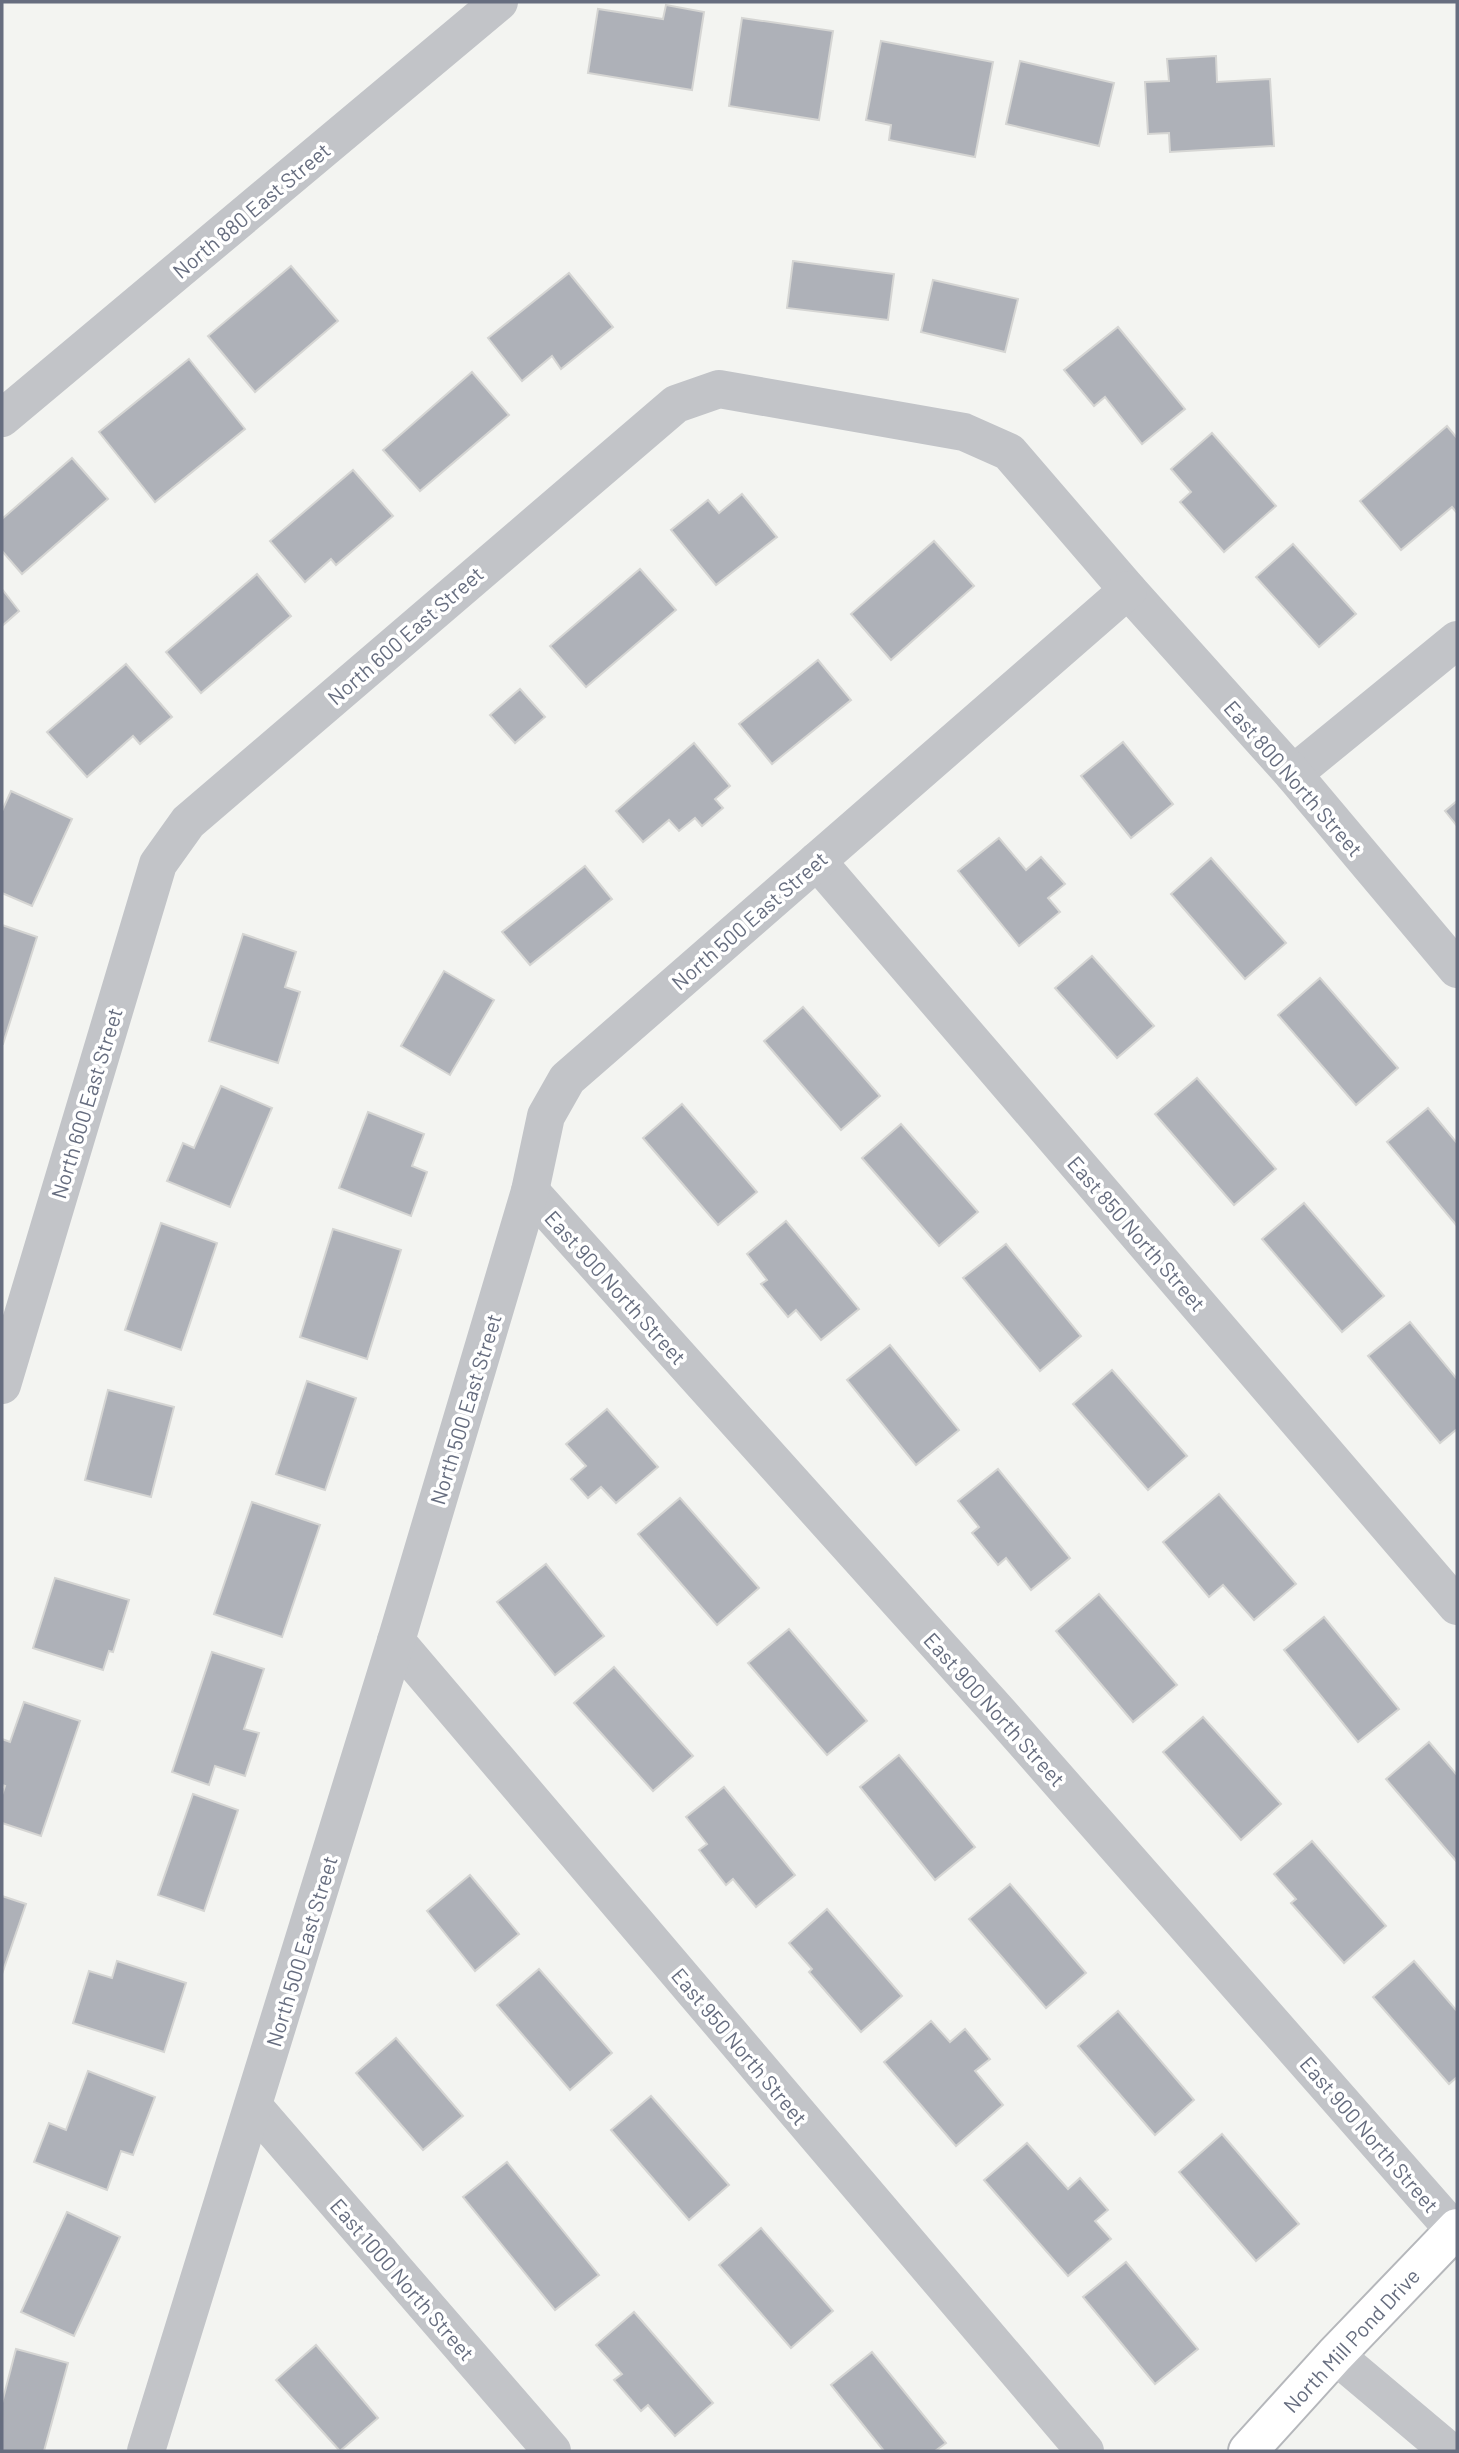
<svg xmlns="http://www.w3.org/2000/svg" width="1459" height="2453" viewBox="0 0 1459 2453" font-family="Barlow,sans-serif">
<rect width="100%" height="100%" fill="#f3f4f1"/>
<g fill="#aeb1b8" stroke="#d5d5d3" stroke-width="2">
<path d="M 666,5 L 704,12 L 692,90 L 588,73 L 598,9 L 663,19 Z"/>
<path d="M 742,18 L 833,31 L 819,120 L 729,106 Z"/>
<path d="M 881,41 L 993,62 L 975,157 L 889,140 L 891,125 L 866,120 Z"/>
<path d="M 1216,56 L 1217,82 L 1270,79 L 1274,146 L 1170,152 L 1169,133 L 1148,134 L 1145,82 L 1169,81 L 1167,59 Z"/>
<path d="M 1020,61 L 1114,83 L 1099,146 L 1006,124 Z"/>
<path d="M 793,261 L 894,274 L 888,320 L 787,308 Z"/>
<path d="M 291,266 L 338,321 L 255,392 L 208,336 Z"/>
<path d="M 569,273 L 613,327 L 561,369 L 552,356 L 522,381 L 488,338 Z"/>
<path d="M 933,280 L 1018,299 L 1005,352 L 921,332 Z"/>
<path d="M 1118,327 L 1185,409 L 1142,444 L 1105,397 L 1094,406 L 1064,370 Z"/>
<path d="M 189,359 L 245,429 L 155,502 L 99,432 Z"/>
<path d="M 472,372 L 509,415 L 420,491 L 383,450 Z"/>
<path d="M 1447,426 L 1457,438 L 1457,513 L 1452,507 L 1401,550 L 1360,501 Z"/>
<path d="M 1212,433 L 1276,506 L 1224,552 L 1180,502 L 1191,492 L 1171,469 Z"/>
<path d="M 72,458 L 108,499 L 22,574 L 2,551 L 2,519 Z"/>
<path d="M 353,470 L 393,516 L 336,565 L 331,559 L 305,582 L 270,541 Z"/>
<path d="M 742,494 L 777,537 L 716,585 L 671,530 L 708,500 L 719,513 Z"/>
<path d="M 934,541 L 974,586 L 891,660 L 851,614 Z"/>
<path d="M 1293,544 L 1356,614 L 1319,647 L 1256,577 Z"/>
<path d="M 640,569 L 676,610 L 586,687 L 550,646 Z"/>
<path d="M 257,574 L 291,616 L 201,693 L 166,652 Z"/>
<path d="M 2,589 L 19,611 L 2,626 Z"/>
<path d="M 818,660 L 851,700 L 772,764 L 739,724 Z"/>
<path d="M 126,664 L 172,717 L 140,744 L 133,736 L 87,777 L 47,732 Z"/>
<path d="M 520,689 L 545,717 L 515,743 L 490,715 Z"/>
<path d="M 1123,742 L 1173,804 L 1131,838 L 1081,776 Z"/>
<path d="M 694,743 L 730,786 L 715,799 L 723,808 L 702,826 L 695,818 L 679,831 L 669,820 L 643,842 L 616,811 Z"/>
<path d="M 11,791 L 72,819 L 32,906 L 2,893 L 2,811 Z"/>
<path d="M 1457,801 L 1457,826 L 1445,811 Z"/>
<path d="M 999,838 L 1026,870 L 1041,857 L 1065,884 L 1048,898 L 1060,912 L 1019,946 L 958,871 Z"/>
<path d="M 1211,858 L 1286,943 L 1245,979 L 1171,894 Z"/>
<path d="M 585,866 L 612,899 L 530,965 L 502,932 Z"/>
<path d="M 2,925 L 37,937 L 3,1044 L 2,1044 Z"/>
<path d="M 243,934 L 296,952 L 285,987 L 300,992 L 278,1063 L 209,1041 Z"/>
<path d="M 1092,956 L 1154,1026 L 1117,1058 L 1055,988 Z"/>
<path d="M 444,971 L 494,1000 L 450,1075 L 401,1046 Z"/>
<path d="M 1320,978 L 1398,1068 L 1356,1105 L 1278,1015 Z"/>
<path d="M 803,1007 L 880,1096 L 841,1130 L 764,1041 Z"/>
<path d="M 1197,1078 L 1276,1169 L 1234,1205 L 1155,1114 Z"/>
<path d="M 221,1086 L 272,1108 L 230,1207 L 167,1181 L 183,1143 L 194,1148 Z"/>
<path d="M 682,1104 L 757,1192 L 718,1225 L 643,1138 Z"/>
<path d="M 1428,1108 L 1457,1143 L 1457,1226 L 1387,1142 Z"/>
<path d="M 368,1112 L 424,1134 L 412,1166 L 427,1172 L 411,1216 L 339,1188 Z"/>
<path d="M 901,1124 L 978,1212 L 939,1246 L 862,1158 Z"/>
<path d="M 1304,1203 L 1384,1296 L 1342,1332 L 1262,1239 Z"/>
<path d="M 786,1221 L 859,1309 L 821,1340 L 796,1310 L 788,1317 L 761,1284 L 767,1280 L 747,1254 Z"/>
<path d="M 161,1223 L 217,1243 L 181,1350 L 125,1330 Z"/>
<path d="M 333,1229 L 401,1250 L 367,1359 L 300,1337 Z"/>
<path d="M 1006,1244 L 1081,1336 L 1040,1371 L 963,1278 Z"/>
<path d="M 1410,1322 L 1457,1379 L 1457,1429 L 1440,1443 L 1368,1356 Z"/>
<path d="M 890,1345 L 959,1430 L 916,1465 L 847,1380 Z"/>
<path d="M 1112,1370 L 1187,1456 L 1148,1490 L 1073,1404 Z"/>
<path d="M 307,1381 L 356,1398 L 325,1490 L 276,1474 Z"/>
<path d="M 108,1390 L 174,1407 L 151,1497 L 85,1480 Z"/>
<path d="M 607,1409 L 658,1467 L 616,1503 L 601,1487 L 588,1498 L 571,1479 L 586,1466 L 566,1444 Z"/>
<path d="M 998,1469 L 1070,1558 L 1031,1590 L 1006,1558 L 998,1565 L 972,1533 L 979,1527 L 958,1501 Z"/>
<path d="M 1219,1494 L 1296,1584 L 1254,1620 L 1223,1585 L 1209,1597 L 1163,1542 Z"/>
<path d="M 680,1498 L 759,1588 L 717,1625 L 638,1534 Z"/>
<path d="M 252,1502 L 320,1525 L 282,1637 L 214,1614 Z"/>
<path d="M 546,1564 L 604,1636 L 555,1675 L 497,1602 Z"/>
<path d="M 55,1578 L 129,1600 L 113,1652 L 109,1651 L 103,1670 L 33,1648 Z"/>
<path d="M 1099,1594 L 1177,1685 L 1133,1722 L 1056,1631 Z"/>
<path d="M 1324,1617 L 1399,1709 L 1358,1742 L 1284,1650 Z"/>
<path d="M 789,1629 L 867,1721 L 827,1755 L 748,1663 Z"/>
<path d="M 212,1652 L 264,1669 L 244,1729 L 259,1733 L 245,1776 L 215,1766 L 209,1785 L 172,1772 Z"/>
<path d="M 614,1667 L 693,1756 L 653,1791 L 574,1703 Z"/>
<path d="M 24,1702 L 80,1721 L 41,1836 L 2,1823 L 2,1795 L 5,1786 L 2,1785 L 2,1739 L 10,1742 Z"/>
<path d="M 1203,1717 L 1281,1804 L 1241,1840 L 1163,1752 Z"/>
<path d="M 1429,1742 L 1457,1775 L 1457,1862 L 1386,1779 Z"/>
<path d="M 899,1755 L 975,1847 L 935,1880 L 860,1787 Z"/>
<path d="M 724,1787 L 795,1875 L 756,1907 L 733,1879 L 726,1885 L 699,1850 L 707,1844 L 686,1817 Z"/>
<path d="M 193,1794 L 238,1810 L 204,1911 L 158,1895 Z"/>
<path d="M 1312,1841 L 1386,1926 L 1344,1963 L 1291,1903 L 1296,1899 L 1274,1874 Z"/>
<path d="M 470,1875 L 519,1934 L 475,1971 L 427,1911 Z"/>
<path d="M 1010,1884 L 1086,1973 L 1046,2008 L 969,1919 Z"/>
<path d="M 2,1896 L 26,1904 L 2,1974 Z"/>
<path d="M 827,1909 L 902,1996 L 861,2032 L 809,1972 L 812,1969 L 789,1943 Z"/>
<path d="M 117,1961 L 186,1983 L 164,2052 L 73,2023 L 89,1971 L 112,1978 Z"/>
<path d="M 1414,1961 L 1457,2011 L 1457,2077 L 1449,2084 L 1373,1997 Z"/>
<path d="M 539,1969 L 612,2053 L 570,2090 L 497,2005 Z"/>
<path d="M 1118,2011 L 1194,2100 L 1155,2135 L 1078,2046 Z"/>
<path d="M 931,2021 L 950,2042 L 965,2029 L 990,2059 L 975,2071 L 1003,2105 L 956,2146 L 884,2062 Z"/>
<path d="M 396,2038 L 463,2116 L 423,2150 L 356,2073 Z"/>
<path d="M 88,2071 L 155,2097 L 133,2155 L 121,2151 L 107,2190 L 34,2162 L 49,2123 L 66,2130 Z"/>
<path d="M 651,2096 L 729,2185 L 689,2220 L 611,2130 Z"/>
<path d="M 1222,2134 L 1299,2224 L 1256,2261 L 1179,2172 Z"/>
<path d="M 1027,2143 L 1068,2189 L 1080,2178 L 1108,2210 L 1095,2221 L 1111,2239 L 1068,2276 L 984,2180 Z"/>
<path d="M 507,2162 L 599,2275 L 555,2310 L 463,2197 Z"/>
<path d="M 67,2212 L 120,2237 L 74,2336 L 21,2312 Z"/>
<path d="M 761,2228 L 833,2311 L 791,2348 L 719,2265 Z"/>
<path d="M 1126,2262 L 1198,2349 L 1155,2384 L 1083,2297 Z"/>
<path d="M 634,2312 L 713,2403 L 675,2436 L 648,2405 L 641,2411 L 614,2380 L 622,2374 L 596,2345 Z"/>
<path d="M 316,2345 L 378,2418 L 340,2451 L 276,2380 Z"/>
<path d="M 16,2349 L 68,2363 L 44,2451 L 2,2451 L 2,2403 Z"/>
<path d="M 872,2352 L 946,2443 L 935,2451 L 884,2451 L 831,2385 Z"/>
</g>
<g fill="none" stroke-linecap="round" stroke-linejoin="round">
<g stroke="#b5b7bb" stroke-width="42">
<path id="major" d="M 1248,2451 L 1335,2355 L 1457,2228"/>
</g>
<g stroke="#c2c4c8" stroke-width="38">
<path d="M 2,418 L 499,2"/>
<path d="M 1293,774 L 1457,640"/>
<path d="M 817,861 L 1457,1606"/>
<path d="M 530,1191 L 1001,1715 L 1454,2230"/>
<path d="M 2,1385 L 158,864 L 188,822 L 676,404 L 719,389 L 964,432 L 1009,452 L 1128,590 L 1293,774 L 1457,969"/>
<path d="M 396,1641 L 1085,2451"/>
<path d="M 253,2106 L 552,2451"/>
<path d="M 1335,2355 L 1449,2451"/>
<path d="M 146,2451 L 396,1641 L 530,1191 L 546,1116 L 567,1079 L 1128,590"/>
</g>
<use href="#major" stroke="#fff" stroke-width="38"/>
</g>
<g text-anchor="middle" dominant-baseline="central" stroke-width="7" stroke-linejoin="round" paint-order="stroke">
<g font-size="21" fill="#666d7f" stroke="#fff">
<text transform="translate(251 210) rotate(-40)">North 880 East Street</text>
<text transform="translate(405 635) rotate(-41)">North 600 East Street</text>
<text transform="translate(1294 778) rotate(49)">East 800 North Street</text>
<text transform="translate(749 920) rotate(-41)">North 500 East Street</text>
<text transform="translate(86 1103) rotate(-73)">North 600 East Street</text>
<text transform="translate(1137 1233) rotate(49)">East 850 North Street</text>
<text transform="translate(616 1287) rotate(48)">East 900 North Street</text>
<text transform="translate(465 1409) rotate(-73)">North 500 East Street</text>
<text transform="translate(995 1709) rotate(48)">East 900 North Street</text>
<text transform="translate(301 1951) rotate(-73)">North 500 East Street</text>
<text transform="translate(740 2046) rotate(50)">East 950 North Street</text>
<text transform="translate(1370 2134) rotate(49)">East 900 North Street</text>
<text transform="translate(403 2279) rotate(49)">East 1000 North Street</text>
<text transform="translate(1351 2340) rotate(-47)">North Mill Pond Drive</text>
</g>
</g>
<rect width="1459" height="2453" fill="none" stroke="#666d7f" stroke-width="7"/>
</svg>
